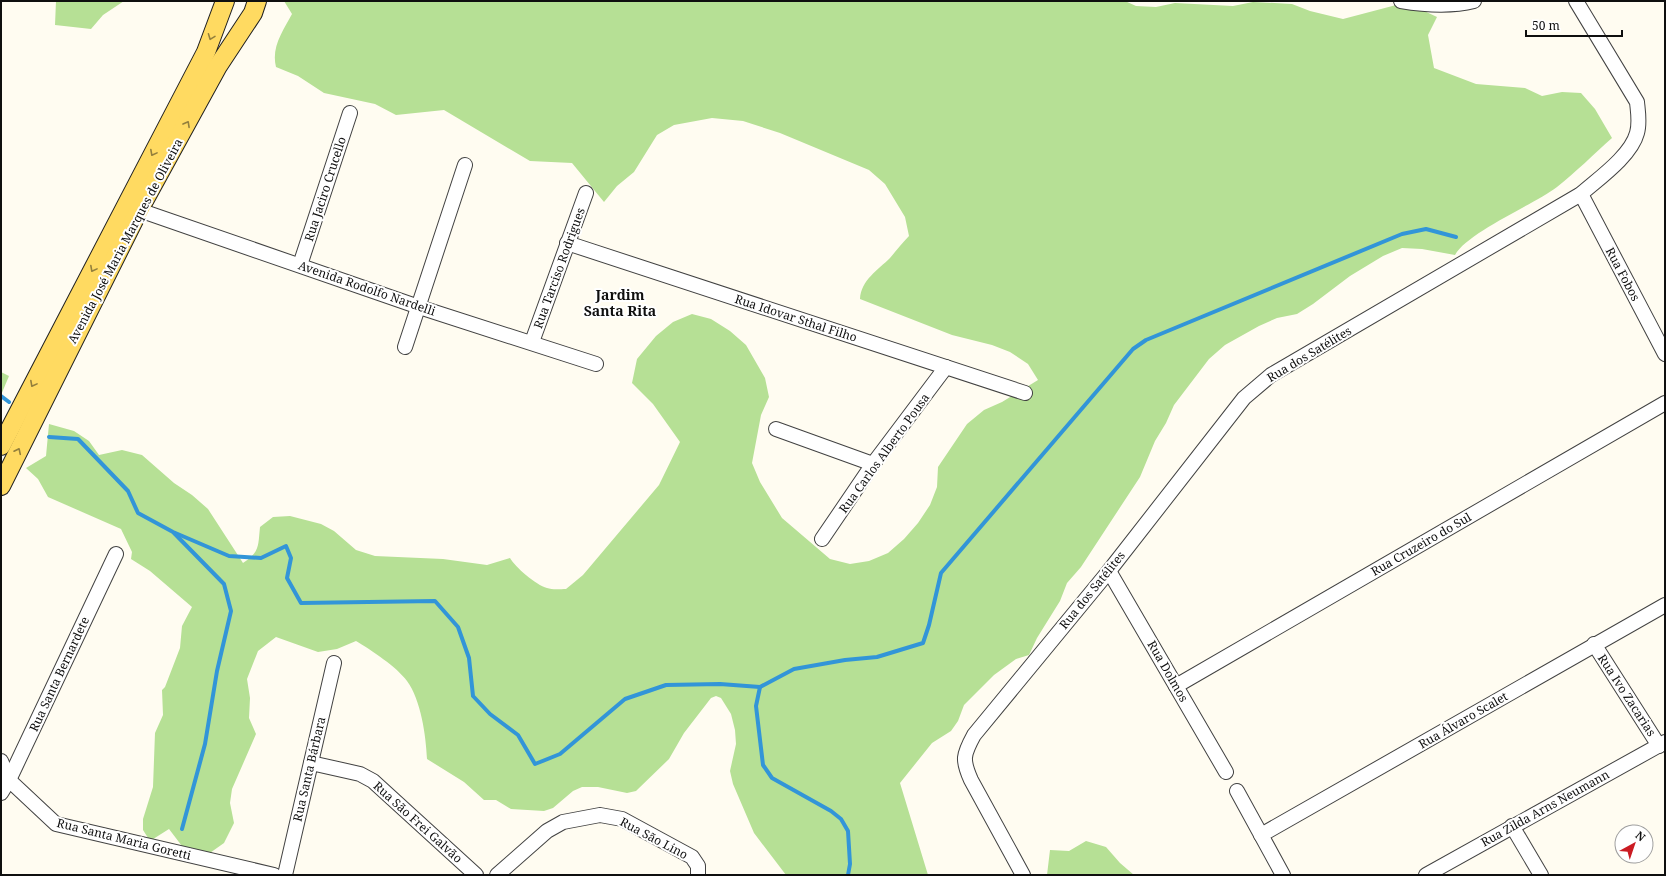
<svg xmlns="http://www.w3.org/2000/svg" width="1666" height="876" viewBox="0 0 1666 876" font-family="'Noto Serif',serif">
<rect width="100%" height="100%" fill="#fffcf1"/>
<g fill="#b6e095">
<path d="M 56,1 L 124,1 L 103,15 L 91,29 L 55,25 Z"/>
<path d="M 284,1 L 1125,1 L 1136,6 L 1156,7 L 1175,3 L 1233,6 L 1253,2 L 1292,4 L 1310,11 L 1343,19 L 1400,4 L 1420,9 L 1437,17 L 1428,35 L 1434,68 L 1476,84 L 1525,88 L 1542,96 L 1562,92 L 1581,93 L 1595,109 L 1612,138 C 1594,154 1576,172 1557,187 C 1533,205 1468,232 1455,255 L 1422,249 L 1402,248 L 1383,256 L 1350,276 L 1313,304 L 1297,314 L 1277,318 L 1259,326 L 1225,345 L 1209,359 L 1174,405 L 1166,423 L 1155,441 L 1140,477 L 1081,567 L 1067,583 L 1060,601 L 1037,638 L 1029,655 L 1016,659 L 994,675 L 964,705 L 958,721 L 951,731 L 932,743 L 900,783 L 928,875 L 786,875 L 754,833 L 733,784 L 730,771 L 736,744 L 735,730 L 731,714 L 721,698 L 716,696 L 711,698 L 684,733 L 669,759 L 636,791 L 627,793 L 598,787 L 582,787 L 573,791 L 553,808 L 544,811 L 511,809 L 496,800 L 484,800 L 464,782 L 427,759 C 426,736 421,700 407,681 C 397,667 371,650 356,641 L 337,649 L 318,652 L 276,637 L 258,651 L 247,679 L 250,698 L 249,718 L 256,734 L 232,789 L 230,803 L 234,823 L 224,843 L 207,855 L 188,854 L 169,829 L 150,841 L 143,830 L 143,819 L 153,787 L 155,733 L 163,715 L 162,690 L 165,687 L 180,648 L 182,626 L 192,607 L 150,571 L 131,559 L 132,552 L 121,529 L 48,497 L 38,479 L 26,468 L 46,456 L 49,424 L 74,431 L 89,441 L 99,455 L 122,450 L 142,455 L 174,483 L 192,495 L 208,509 L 243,563 C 260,552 258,546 260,527 L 273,517 L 290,516 L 321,524 L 334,531 L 356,550 L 375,556 L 443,559 L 487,565 L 510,558 C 515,567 536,585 547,588 C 552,590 561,589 566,589 L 583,575 L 659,485 L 680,442 L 653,404 L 632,383 L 637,359 L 656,336 L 673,322 L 692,314 L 711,319 L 730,331 L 746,345 L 765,378 L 769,397 L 761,415 L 752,463 L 760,482 L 782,518 L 830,559 L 850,564 L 869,561 L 888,553 L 904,539 L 918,523 L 930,505 L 937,487 L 938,467 L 967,424 L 984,410 L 1002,402 L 1038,380 L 1028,364 L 1010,352 L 992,345 L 952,335 L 860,299 C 861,280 878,270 890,258 C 896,251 902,243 909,236 L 905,217 L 885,184 L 869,170 L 780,133 L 743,121 L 712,118 L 674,125 L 657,135 L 634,172 L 617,186 L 604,202 L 572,163 L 530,161 L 444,110 L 396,115 L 375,104 L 324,93 L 298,76 L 276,67 C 271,47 283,31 292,14 Z"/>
<path d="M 1,372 L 9,376 L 1,395 Z"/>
<path d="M 1086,841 L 1106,847 L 1120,863 L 1134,875 L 1047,875 L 1050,850 L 1069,851 Z"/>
</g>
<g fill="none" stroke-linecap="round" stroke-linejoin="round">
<g stroke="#3295d8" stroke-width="4">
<path d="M 1,396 L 9,402"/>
<path d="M 49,437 L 78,439 L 128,491 L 138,513 L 173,532 L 229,556 L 261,558 L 286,546 L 291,558 L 287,578 L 301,603 L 435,601 L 458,627 L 469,658 L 473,696 L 490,714 L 518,735 L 535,764 L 560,754 L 625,699 L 666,685 L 720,684 L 760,687 L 794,669 L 845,660 L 877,657 L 923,643 L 929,625 L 941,573 L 1133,349 L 1146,340 L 1402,234 L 1426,229 L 1456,237"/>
<path d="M 174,533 L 224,584 L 231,611 L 217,671 L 205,744 L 182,829"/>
<path d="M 760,687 L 756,706 L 763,765 L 772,778 L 831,811 L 841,819 L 848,831 L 850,864 L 848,875"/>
</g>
<g stroke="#424242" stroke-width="16">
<g id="minor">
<path d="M 1401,1 C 1425,5 1450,7 1474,1"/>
<path d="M 1581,194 L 1665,354"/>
<path d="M 139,210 L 419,307 L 596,364"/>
<path d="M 567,243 L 1025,393"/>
<path d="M 300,265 L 350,113"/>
<path d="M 532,342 L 586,193"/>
<path d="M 405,347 L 465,165"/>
<path d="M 776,429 L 873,464"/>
<path d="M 822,539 L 873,464 L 946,367"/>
<path d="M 1109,571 L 1226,772"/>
<path d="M 1594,644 L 1659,746"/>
<path d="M 1176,686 L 1665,403"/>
<path d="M 1,761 L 9,780 L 56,824 L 274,875"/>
<path d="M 311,763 L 360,774 L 373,781 L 476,875"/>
<path d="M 1237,791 L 1283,875"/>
<path d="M 1,793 L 9,780 L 116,554"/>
<path d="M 1512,826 L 1541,875"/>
<path d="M 1261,835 L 1665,605"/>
<path d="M 285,875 L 334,663"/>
<path d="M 497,875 L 547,831 L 563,822 L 600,815 L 622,819 L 692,857 L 698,866 L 698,875"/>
<path d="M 1023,875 L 971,780 C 962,760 963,755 974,735 L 1109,571 L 1244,398 L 1271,375 L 1581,194 C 1598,179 1631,156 1637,133 C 1640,123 1638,112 1637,102 L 1576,1"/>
<path d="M 1426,875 L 1665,742"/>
</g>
</g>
<g stroke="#202020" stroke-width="20">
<g id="major">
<path d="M 1,446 L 206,52 L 225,1"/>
<path d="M 1,486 L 139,210 L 218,66 L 253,13 L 257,1"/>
</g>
</g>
<use href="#minor" stroke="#fff" stroke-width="14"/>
<use href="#major" stroke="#ffda61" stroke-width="18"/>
</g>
<defs><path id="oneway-chevron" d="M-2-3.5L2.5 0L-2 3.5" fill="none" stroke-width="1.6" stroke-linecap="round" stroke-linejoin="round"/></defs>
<g stroke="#937f3c">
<use href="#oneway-chevron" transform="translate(211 37) rotate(111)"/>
<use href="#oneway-chevron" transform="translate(187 124) rotate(-61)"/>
<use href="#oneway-chevron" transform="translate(153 153) rotate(118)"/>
<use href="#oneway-chevron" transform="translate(93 269) rotate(118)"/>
<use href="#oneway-chevron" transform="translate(33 384) rotate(118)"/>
<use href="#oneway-chevron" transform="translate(18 451) rotate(-64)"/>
</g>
<g text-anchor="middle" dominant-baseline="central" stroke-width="4" stroke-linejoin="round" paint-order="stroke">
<g font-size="12" fill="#0f0f0f" stroke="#fff">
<text transform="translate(325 189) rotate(-72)">Rua Jaciro Crucello</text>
<text transform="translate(125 241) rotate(-62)">Avenida José Maria Marques de Oliveira</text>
<text transform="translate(559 268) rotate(-70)">Rua Tarciso Rodrigues</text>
<text transform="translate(1623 274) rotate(62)">Rua Fobos</text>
<text transform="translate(367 288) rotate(19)">Avenida Rodolfo Nardelli</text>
<text transform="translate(796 318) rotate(18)">Rua Idovar Sthal Filho</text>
<text transform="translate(1309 354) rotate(-31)">Rua dos Satélites</text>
<text transform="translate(884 453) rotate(-54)">Rua Carlos Alberto Pousa</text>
<text transform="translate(1421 544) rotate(-30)">Rua Cruzeiro do Sul</text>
<text transform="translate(1092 590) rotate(-51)">Rua dos Satélites</text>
<text transform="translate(1168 671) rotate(60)">Rua Dolmos</text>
<text transform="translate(59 674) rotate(-65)">Rua Santa Bernardete</text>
<text transform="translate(1627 695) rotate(57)">Rua Ivo Zacarias</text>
<text transform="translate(1463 720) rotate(-30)">Rua Álvaro Scalet</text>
<text transform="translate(309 769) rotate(-77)">Rua Santa Bárbara</text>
<text transform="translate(1545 808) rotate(-29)">Rua Zilda Arns Neumann</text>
<text transform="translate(418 822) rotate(42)">Rua São Frei Galvão</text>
<text transform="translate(654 838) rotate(28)">Rua São Lino</text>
<text transform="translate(124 839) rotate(14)">Rua Santa Maria Goretti</text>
</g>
<g font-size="14" font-weight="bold" fill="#0f0f0f" stroke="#fff">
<text x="620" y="294">Jardim<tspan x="620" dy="16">Santa Rita</tspan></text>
</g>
</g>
<rect width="1666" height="876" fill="none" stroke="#0f0f0f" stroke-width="4"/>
<g transform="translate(1634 844) rotate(40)"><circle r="19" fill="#ffffff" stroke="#9f9f9f"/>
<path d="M0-3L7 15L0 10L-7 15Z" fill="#cb1b22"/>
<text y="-6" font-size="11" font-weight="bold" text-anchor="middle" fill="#0f0f0f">N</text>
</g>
<path d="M1526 30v6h96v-6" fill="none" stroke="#0f0f0f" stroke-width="2"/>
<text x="1532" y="30" font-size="12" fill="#0f0f0f" stroke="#ffffff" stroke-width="3" paint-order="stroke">50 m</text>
</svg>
